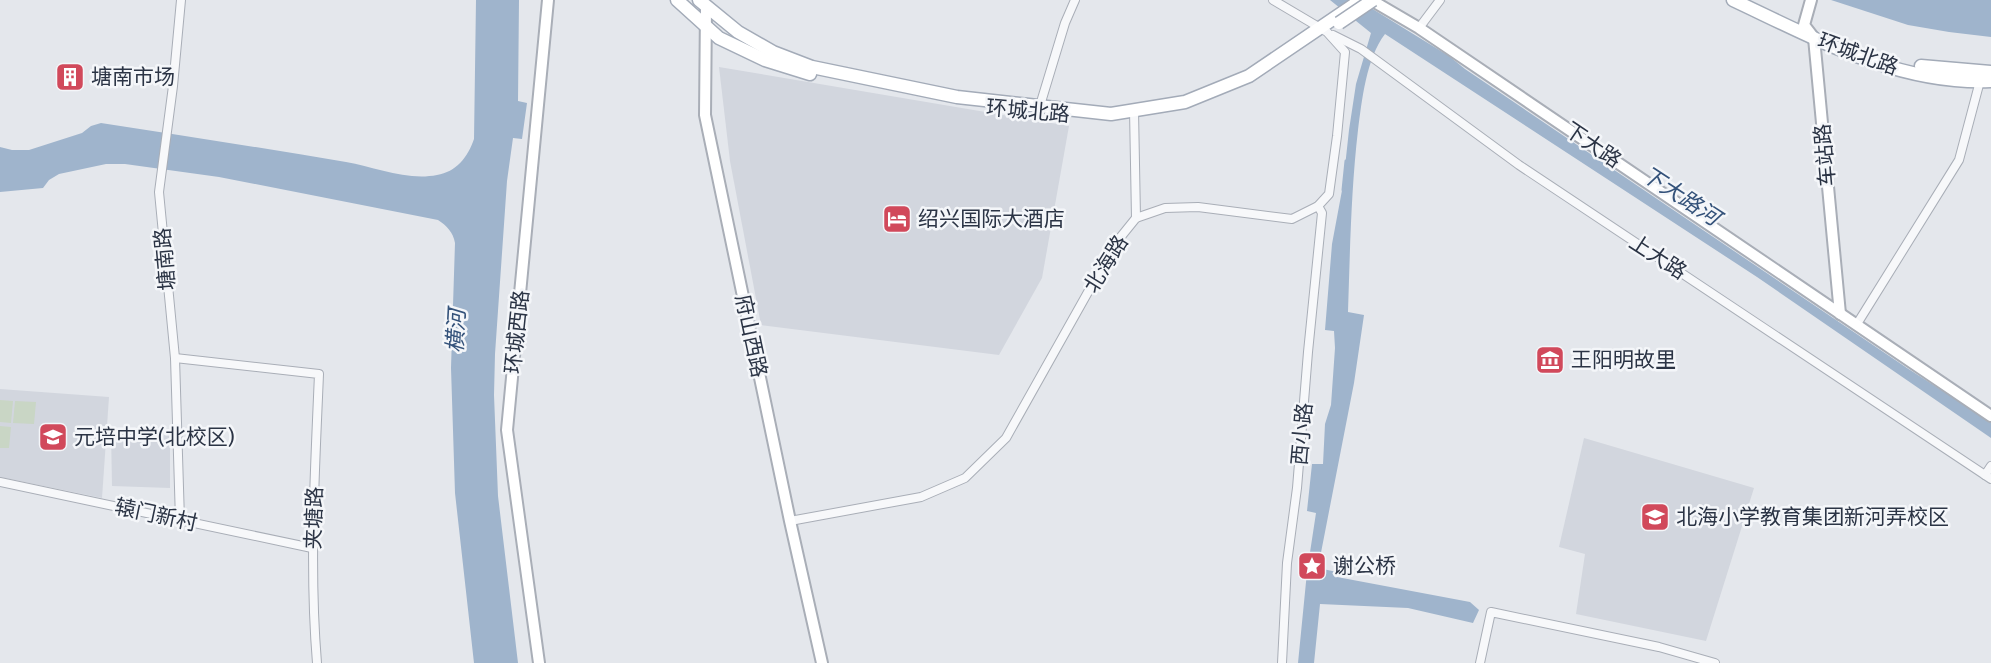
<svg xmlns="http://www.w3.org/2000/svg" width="1991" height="663" viewBox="0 0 1991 663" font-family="'Fira Sans','Noto Sans SC',sans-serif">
<rect width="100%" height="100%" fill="#e4e7ec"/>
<g fill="#d2d6de">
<path d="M 719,67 L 1069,126 L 1042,278 L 999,355 L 761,325 L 730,161 Z"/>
<path d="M 0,389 L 109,397 L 102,498 L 0,477 Z"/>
<path d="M 111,432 L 170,432 L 170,488 L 112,486 Z"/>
<path d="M 1584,438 L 1754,488 L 1706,641 L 1576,614 L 1585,554 L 1559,547 Z"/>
</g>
<g fill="#c9d6c5">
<path d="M 0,400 L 13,401 L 11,423 L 0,422 Z"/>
<path d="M 15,401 L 36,402 L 34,424 L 13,423 Z"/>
<path d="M 0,426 L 11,427 L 9,448 L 0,448 Z"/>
</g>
<g fill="#9fb4cc">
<path d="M 476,0 L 519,0 L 518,101 L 527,103 L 522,139 L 513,138 L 507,181 L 495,354 L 494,395 L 498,496 L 518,663 L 474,663 L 455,493 L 451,368 L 455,243 C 453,232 447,226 438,220 L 219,177 L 125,164 L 106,164 L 59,174 L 49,180 L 43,188 L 0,192 L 0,147 L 12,150 L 29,150 L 82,133 L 91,126 L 101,123 C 183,136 265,148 346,162 C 375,167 407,181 437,175 C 456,172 468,157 474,139 Z"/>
<path d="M 1330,0 L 1358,0 L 1449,56 L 1465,69 L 1907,368 L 1991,422 L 1991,438 L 1757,277 L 1385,34 C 1366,59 1362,100 1358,130 C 1351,191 1350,251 1348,312 L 1364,315 L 1354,383 L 1318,568 L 1337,572 L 1337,577 L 1470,602 L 1479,610 L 1473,623 L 1408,608 L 1320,604 L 1314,663 L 1298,663 L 1307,572 L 1316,513 L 1307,511 L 1312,464 L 1323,464 L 1325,424 L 1331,405 L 1335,348 L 1334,331 L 1325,330 L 1332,244 L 1343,185 L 1349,130 L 1356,84 L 1371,33 Z"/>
<path d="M 1831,0 L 1991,0 L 1991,37 L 1949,32 L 1908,25 Z"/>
</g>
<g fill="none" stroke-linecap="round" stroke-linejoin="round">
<path stroke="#9fb4cc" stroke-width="3" d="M 1343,190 L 1346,161"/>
<g stroke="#a9aeb7" stroke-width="10">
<g id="street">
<path d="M 1419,28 L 1440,0"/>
<path d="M 1333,35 L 1361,49 L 1519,165 L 1991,479"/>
<path d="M 1134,110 L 1136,218"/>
<path d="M 1038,112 L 1065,23 L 1075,0"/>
<path d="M 1857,324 L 1959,160 L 1980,81"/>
<path d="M 175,358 L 319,374 C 315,470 309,567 317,663"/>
<path d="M 1985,475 L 1991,466"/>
<path d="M 0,482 L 312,548"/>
<path d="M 180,520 L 175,358 L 159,192 L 173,86 L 181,0"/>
<path d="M 790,521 L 921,497 L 965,478 L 1006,438 L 1115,244 L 1136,218 L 1165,208 L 1198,207 L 1292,219 L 1318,206 L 1329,194 L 1337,136 L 1345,52 L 1327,32 L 1273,0"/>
<path d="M 1282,663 L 1287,563 L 1297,488 L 1308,352 L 1322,213 L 1318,206"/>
<path d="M 1480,663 L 1491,612 L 1659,647 L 1715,663"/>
</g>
</g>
<g stroke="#a9aeb7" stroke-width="14">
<g id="secondary">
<path d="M 1371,0 L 1419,28 L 1991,416"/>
<path d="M 1811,0 L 1804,25 L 1814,38 L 1840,314"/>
<path d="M 706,7 L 705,115 L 790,521 L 822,663"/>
<path d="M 539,663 L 507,430 L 548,0"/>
</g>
</g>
<g stroke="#a3abb8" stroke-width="15">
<g id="primary">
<path d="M 677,0 L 719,38 L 765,60 L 810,74"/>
<path d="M 699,0 L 738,32 L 773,52 L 812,67 L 957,97 L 1111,114 L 1185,102 L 1249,76 L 1361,0"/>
<path d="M 1733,0 C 1814,38 1898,85 1991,81"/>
<path d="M 1921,66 L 1991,72"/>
</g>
</g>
<use href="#street" stroke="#f7f8fa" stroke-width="8"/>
<use href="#secondary" stroke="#fff" stroke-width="10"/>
<use href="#primary" stroke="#fff" stroke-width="12"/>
<g stroke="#a3abb8" stroke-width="15" stroke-linecap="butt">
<path id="primary-bridge" d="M 1339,23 L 1373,0"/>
</g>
<use href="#primary-bridge" stroke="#fff" stroke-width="12"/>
</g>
<defs>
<g id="building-square" transform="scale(1.5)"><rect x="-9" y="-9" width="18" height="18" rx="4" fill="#d1495b" stroke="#f4f6f9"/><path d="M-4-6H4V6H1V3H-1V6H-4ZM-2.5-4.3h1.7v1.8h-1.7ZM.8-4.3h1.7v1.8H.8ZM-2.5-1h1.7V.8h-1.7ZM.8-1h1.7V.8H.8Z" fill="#fff"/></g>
<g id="hotel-square" transform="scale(1.5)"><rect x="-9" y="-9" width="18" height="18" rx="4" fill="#d1495b" stroke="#f4f6f9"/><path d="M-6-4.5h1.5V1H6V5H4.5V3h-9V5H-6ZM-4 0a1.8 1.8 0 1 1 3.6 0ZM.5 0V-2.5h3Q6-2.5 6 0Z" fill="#fff"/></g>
<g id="museum-square" transform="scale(1.5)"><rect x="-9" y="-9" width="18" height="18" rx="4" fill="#d1495b" stroke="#f4f6f9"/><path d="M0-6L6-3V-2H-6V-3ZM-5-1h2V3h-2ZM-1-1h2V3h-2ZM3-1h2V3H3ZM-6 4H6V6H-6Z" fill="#fff"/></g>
<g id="school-square" transform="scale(1.5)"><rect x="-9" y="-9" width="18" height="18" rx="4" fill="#d1495b" stroke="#f4f6f9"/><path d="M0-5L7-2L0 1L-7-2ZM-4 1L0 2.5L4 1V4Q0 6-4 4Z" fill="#fff"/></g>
<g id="sight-square" transform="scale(1.5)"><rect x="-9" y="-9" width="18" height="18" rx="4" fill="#d1495b" stroke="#f4f6f9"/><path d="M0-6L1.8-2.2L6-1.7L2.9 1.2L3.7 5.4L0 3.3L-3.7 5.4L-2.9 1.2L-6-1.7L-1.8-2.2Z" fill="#fff"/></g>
</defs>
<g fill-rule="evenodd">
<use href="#building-square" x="70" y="77"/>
<use href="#hotel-square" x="897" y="219"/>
<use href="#museum-square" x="1550" y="360"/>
<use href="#school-square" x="53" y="437"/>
<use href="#school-square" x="1655" y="517"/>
<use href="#sight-square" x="1312" y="566"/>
</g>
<g text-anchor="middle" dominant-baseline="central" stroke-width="5" stroke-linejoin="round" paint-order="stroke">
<g font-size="21" fill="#2b3445" stroke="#f4f6f9">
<text transform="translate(1858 54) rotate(20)">环城北路</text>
<text transform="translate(1028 111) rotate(5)">环城北路</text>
<text transform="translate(1593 145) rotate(34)">下大路</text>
<text transform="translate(1825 155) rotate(-95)">车站路</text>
<text transform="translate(1658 257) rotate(33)">上大路</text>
<text transform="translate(165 259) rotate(-95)">塘南路</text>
<text transform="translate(1106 264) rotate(-58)">北海路</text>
<text transform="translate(517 332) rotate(-84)">环城西路</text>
<text transform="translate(751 336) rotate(78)">府山西路</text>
<text transform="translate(1302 434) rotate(-85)">西小路</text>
<text transform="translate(156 515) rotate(12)">辕门新村</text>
<text transform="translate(314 518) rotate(-88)">夹塘路</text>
</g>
<g font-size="21" fill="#2b3445" stroke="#f4f6f9" text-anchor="start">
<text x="91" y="77">塘南市场</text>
<text x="918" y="219">绍兴国际大酒店</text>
<text x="1571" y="360">王阳明故里</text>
<text x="74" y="437">元培中学(北校区)</text>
<text x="1676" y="517">北海小学教育集团新河弄校区</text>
<text x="1333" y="566">谢公桥</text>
</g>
<g font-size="22" font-style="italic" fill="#34527a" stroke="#f4f6f9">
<text transform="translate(1681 196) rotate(33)">下大路河</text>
<text transform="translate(456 331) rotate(-87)">横河</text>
</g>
</g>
</svg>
